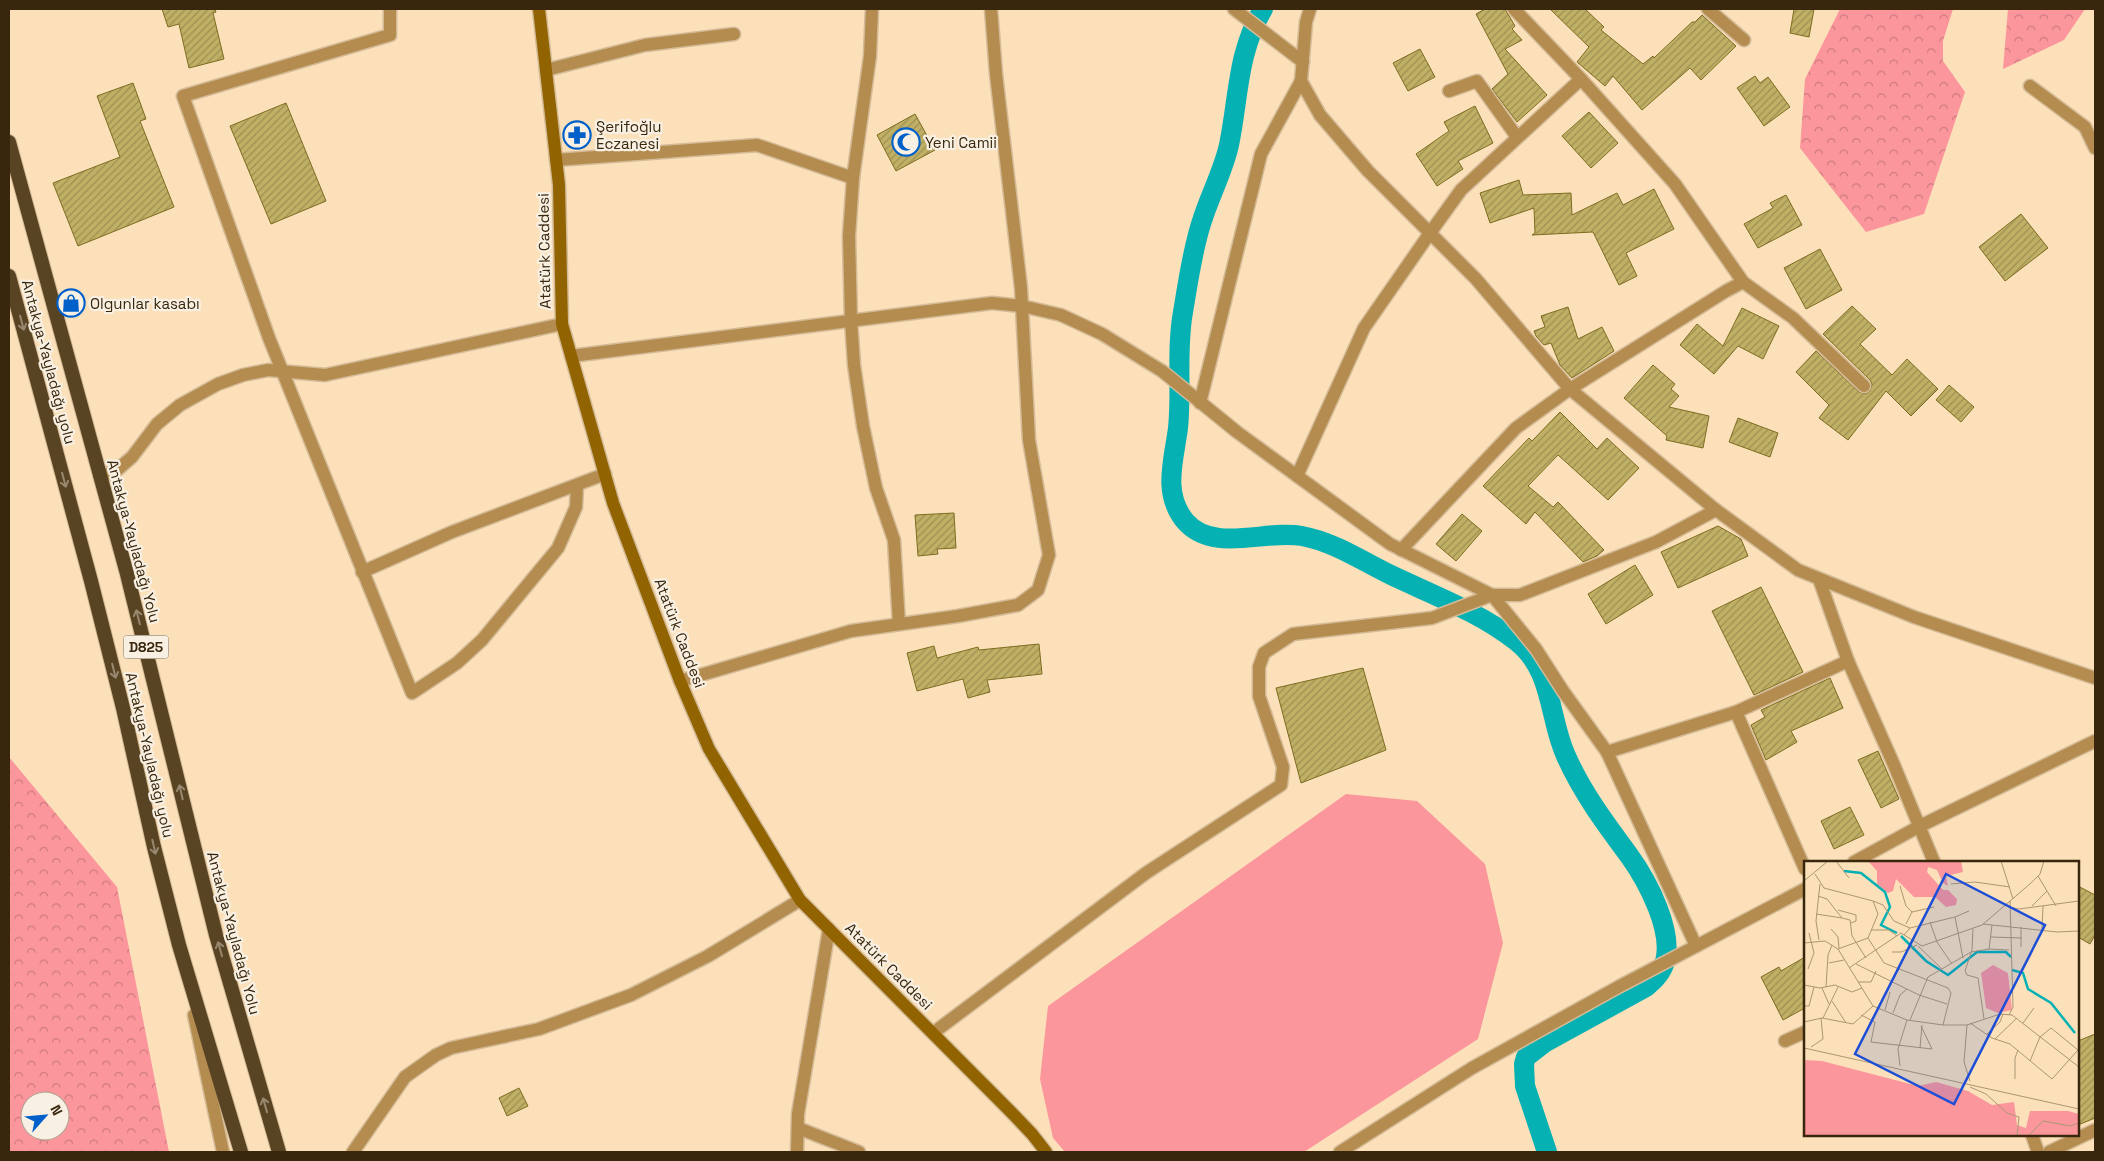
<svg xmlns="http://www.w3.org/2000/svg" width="2104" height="1161" viewBox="0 0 2104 1161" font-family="'Space Grotesk',sans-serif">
<defs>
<pattern id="forest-crowns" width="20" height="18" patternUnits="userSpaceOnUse" patternTransform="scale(1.25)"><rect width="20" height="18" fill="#fb969c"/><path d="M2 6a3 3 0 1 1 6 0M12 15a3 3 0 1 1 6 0" fill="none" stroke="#cc7a7e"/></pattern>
<pattern id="building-hatch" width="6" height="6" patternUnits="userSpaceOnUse" patternTransform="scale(1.25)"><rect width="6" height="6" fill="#c0b066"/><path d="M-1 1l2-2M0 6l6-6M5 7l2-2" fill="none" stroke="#9d8f52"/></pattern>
</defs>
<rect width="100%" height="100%" fill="#fbe0ba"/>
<g fill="url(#forest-crowns)" fill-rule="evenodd">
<path d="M 1840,9 L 1953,9 L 1943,41 L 1943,61 L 1965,92 L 1924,214 L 1866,232 L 1800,148 L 1805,79 Z"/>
<path d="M 2008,9 L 2085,9 L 2064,40 L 2003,69 Z"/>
<path d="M 9,757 L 117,887 L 169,1152 L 9,1152 ZM 30,1101 L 60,1101 L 60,1131 L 30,1131 Z"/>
</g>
<path fill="#fb969c" d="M 1346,794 L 1417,801 L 1485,864 L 1503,943 L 1478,1039 L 1304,1152 L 1065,1152 L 1053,1138 L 1040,1079 L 1048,1006 Z"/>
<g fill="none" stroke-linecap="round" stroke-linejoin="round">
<path stroke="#06b1b4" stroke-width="20" d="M 1263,9 C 1237,53 1239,96 1229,145 C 1223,172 1209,197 1201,224 C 1192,252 1188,283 1183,312 C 1176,351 1182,390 1178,428 C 1174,460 1162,493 1185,521 C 1213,554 1266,529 1302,536 C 1334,542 1362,561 1391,575 C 1433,595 1479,612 1516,641 C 1554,670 1548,717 1566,756 C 1582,792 1605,823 1628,854 C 1647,880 1677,935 1663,967 C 1659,976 1653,981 1646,987 L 1544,1043 L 1526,1057 L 1524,1064 L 1525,1086 L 1547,1152"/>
</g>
<g fill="url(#building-hatch)" stroke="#7d6c1f">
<path d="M 162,9 L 215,9 L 216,12 L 213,13 L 224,59 L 189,68 L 179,24 L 168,27 Z"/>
<path d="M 1485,9 L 1505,9 L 1515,26 L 1512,29 L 1522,40 L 1505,49 L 1547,95 L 1517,122 L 1492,89 L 1508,74 L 1476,14 Z"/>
<path d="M 1550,9 L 1585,9 L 1604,27 L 1601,30 L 1643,64 L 1653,56 L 1654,58 L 1692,22 L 1695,22 L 1702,15 L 1736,46 L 1701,80 L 1690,68 L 1642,110 L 1613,76 L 1605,86 L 1577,62 L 1589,47 Z"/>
<path d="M 1794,9 L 1814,9 L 1809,37 L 1790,33 Z"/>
<path d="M 1420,49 L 1435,77 L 1408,91 L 1393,63 Z"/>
<path d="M 1755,76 L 1760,83 L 1768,77 L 1790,107 L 1764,126 L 1737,88 Z"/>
<path d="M 133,83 L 146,119 L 140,121 L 174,207 L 78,246 L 53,183 L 120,157 L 97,96 Z"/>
<path d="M 286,103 L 326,201 L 271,224 L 230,126 Z"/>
<path d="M 1475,106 L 1493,143 L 1458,161 L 1463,169 L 1437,186 L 1416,154 L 1449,131 L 1444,122 Z"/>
<path d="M 1589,112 L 1618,143 L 1591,168 L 1562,136 Z"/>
<path d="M 915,114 L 935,150 L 896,171 L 877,135 Z"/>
<path d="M 1519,180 L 1523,195 L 1571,193 L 1572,215 L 1617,193 L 1623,205 L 1654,189 L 1674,229 L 1626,253 L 1637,276 L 1619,285 L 1593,232 L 1532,235 L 1535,233 L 1534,208 L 1490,223 L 1480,193 Z"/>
<path d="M 1786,195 L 1802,225 L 1758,248 L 1744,224 L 1773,208 L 1770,203 Z"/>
<path d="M 2021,214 L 2048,248 L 2005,281 L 1979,247 Z"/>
<path d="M 1820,249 L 1842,290 L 1806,309 L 1784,268 Z"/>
<path d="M 1852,306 L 1876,329 L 1860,344 L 1892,375 L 1907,359 L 1938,389 L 1911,416 L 1886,391 L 1848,440 L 1819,418 L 1829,405 L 1796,372 L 1816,351 L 1859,392 L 1866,394 L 1870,391 L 1872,384 L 1870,380 L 1823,334 Z"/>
<path d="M 1568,307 L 1578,339 L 1602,327 L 1614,351 L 1572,378 L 1560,365 L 1551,343 L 1544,345 L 1536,336 L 1534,331 L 1545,327 L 1541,316 Z"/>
<path d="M 1742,308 L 1779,326 L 1763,359 L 1738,346 L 1714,374 L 1680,345 L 1697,324 L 1723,346 Z"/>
<path d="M 1653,365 L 1675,384 L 1671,389 L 1679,396 L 1669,407 L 1709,416 L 1703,448 L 1666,440 L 1667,436 L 1624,398 Z"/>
<path d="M 1949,385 L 1974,407 L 1961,422 L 1936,400 Z"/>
<path d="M 1560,412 L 1597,449 L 1607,438 L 1639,468 L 1608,500 L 1558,455 L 1528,486 L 1553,507 L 1558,502 L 1604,550 L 1597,556 L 1583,562 L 1535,512 L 1526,524 L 1483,486 L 1529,438 L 1532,441 Z"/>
<path d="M 1738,418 L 1778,433 L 1770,457 L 1729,442 Z"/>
<path d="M 954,513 L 956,548 L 937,549 L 938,554 L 918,556 L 915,515 Z"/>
<path d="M 1462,514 L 1482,531 L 1456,561 L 1436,544 Z"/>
<path d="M 1718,526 L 1741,539 L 1748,556 L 1678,588 L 1661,552 Z"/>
<path d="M 1635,565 L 1653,595 L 1606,624 L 1588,594 Z"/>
<path d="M 1761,587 L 1803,672 L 1754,695 L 1712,611 Z"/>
<path d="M 1039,644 L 1042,674 L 987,680 L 990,692 L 968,698 L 963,679 L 917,691 L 907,653 L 934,646 L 937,658 L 978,647 L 979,650 Z"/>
<path d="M 1363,668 L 1386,750 L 1301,783 L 1276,688 Z"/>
<path d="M 1830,678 L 1843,708 L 1791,731 L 1797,742 L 1766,760 L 1751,725 L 1765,717 L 1761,710 Z"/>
<path d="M 1878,751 L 1899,799 L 1881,808 L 1858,760 Z"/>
<path d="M 1850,807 L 1864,835 L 1834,849 L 1821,821 Z"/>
<path d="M 2078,886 L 2095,895 L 2095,935 L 2090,944 L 2078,937 Z"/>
<path d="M 1805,957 L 1805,1008 L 1783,1020 L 1761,977 L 1779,967 L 1781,971 Z"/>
<path d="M 2095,1034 L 2095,1118 L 2078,1125 L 2078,1041 Z"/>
<path d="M 519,1088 L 528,1106 L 507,1116 L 499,1098 Z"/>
</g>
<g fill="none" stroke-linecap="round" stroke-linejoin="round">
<g stroke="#d4bb97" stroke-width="15">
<g id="minor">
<path d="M 390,9 L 390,35 L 183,96 L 269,338 L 412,693 L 457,663 L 482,640 L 558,548 L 576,507 L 577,485"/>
<path d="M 872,9 L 870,56 L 853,178 L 849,236 L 851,320 L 854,365 L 863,426 L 876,488 L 894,540 L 899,624"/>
<path d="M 1234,9 L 1303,62"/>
<path d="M 1708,9 L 1744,40"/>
<path d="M 546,70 L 645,45 L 734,34"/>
<path d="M 2030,86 L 2085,127 L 2095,148"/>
<path d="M 1449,91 L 1477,81 L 1517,137"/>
<path d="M 556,160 L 757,145 L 853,178"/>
<path d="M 1743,282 L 1793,318 L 1864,386"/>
<path d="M 571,356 L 992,303 L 1022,306 L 1061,315 L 1102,334 L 1162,371 L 1237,432 L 1390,544 L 1492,595 L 1536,649 L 1563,691 L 1607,752 L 1736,712 L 1848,661"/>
<path d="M 1200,403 L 1261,154 L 1301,81"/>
<path d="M 1297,476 L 1364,328 L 1430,233 L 1461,190 L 1581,79"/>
<path d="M 100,477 L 117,470 L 132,457 L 157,424 L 180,405 L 218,384 L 243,375 L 268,370 L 325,375 L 562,324"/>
<path d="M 1401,550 L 1516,428 L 1570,389 L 1726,291 L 1743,282 L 1675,184 L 1581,79 L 1514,9"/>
<path d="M 362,572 L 452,532 L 605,474"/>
<path d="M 680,681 L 851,631 L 958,616 L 1018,605 L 1038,590 L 1049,555 L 1029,440 L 1021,288 L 996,74 L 991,9"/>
<path d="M 1736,712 L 1805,869"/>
<path d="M 1607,752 L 1696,946"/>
<path d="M 1854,862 L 1920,826 L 2095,741"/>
<path d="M 194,1015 L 223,1152"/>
<path d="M 933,1033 L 1146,873 L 1281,785 L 1283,767 L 1259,696 L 1259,667 L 1264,653 L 1293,634 L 1432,618 L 1492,595 L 1520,595 L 1656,542 L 1716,510"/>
<path d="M 1785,1041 L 1805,1032"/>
<path d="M 798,1128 L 859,1152"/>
<path d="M 353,1152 L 405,1077 L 436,1055 L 451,1048 L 539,1029 L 631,995 L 708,956 L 800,900"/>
<path d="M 797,1152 L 798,1114 L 829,929"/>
<path d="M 1340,1152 L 1472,1068 L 1620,986 L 1805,889"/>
<path d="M 2049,1152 L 2095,1130"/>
</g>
</g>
<g stroke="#d4bb97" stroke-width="15">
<g id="tertiary">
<path d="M 1310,9 L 1306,22 L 1301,81 L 1320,115 L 1368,171 L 1476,279 L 1570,389 L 1716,510 L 1798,570 L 1914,617 L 2095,678"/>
<path d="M 1819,579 L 1848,661 L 1894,765 L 1934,862"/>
<path d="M 2032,1135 L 2038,1152"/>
</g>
</g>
<g stroke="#d4bb97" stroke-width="15">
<path id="secondary" d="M 539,9 L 559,185 L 562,324 L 613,503 L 680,681 L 709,749 L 800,900 L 1011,1112 L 1032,1134 L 1046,1152"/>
</g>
<g stroke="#d4bb97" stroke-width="16">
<g id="trunk">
<path d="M 9,142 L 127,574 L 216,935 L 279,1152"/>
<path d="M 9,276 L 91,581 L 123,708 L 154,847 L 179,945 L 241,1152"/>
</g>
</g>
<use href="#minor" stroke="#b48c4f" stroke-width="12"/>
<use href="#tertiary" stroke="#b48c4f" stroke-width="12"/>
<use href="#secondary" stroke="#926301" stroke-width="12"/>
<use href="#trunk" stroke="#584322" stroke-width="14"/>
</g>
<defs><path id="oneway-shaft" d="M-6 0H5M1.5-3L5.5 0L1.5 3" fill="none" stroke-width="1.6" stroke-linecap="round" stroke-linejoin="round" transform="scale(1.25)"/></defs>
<g stroke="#988870">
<use href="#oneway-shaft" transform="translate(22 323) rotate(75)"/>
<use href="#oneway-shaft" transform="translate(64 480) rotate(75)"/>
<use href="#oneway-shaft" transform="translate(138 617) rotate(-104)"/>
<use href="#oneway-shaft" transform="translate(114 671) rotate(76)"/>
<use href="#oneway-shaft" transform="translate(181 792) rotate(-103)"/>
<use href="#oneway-shaft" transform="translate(154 847) rotate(77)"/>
<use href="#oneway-shaft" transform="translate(220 949) rotate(-106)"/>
<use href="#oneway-shaft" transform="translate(265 1105) rotate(-106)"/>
</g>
<defs>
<g id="pharmacy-ring" transform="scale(1.4375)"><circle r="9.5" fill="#f9f0e4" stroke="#0060c9" stroke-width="1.5"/><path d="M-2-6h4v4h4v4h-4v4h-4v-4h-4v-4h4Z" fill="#0060c9"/></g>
<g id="mosque-ring" transform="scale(1.4375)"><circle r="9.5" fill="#f9f0e4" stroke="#0060c9" stroke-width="1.5"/><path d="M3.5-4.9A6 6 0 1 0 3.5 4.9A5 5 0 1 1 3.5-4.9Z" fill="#0060c9"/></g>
<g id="shop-ring" transform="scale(1.4375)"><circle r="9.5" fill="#f9f0e4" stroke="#0060c9" stroke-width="1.5"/><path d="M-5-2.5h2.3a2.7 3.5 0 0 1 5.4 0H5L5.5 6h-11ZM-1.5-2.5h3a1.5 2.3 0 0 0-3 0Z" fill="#0060c9"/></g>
</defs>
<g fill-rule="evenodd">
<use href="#pharmacy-ring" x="577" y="135"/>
<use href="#mosque-ring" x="906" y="142"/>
<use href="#shop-ring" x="71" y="303"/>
</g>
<g text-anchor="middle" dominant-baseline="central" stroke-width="4.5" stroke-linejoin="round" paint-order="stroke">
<rect fill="#f9f0e4" stroke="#72634d" stroke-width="1" x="123.5" y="635.5" width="45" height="23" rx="4"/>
<g font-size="14" font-weight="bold" fill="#38270c">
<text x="146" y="647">D825</text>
</g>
<g font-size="15" fill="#38270c" stroke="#f9f0e4" text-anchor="start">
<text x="596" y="126">Şerifoğlu<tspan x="596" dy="17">Eczanesi</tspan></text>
<text x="925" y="142">Yeni Camii</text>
<text x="90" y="303">Olgunlar kasabı</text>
</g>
<g font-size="15" fill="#38270c" stroke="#f9f0e4">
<text transform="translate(544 251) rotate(-91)">Atatürk Caddesi</text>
<text transform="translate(49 362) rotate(75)">Antakya-Yayladağı yolu</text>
<text transform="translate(134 541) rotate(75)">Antakya-Yayladağı Yolu</text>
<text transform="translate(680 633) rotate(69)">Atatürk Caddesi</text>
<text transform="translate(150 755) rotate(77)">Antakya-Yayladağı yolu</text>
<text transform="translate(234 933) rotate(75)">Antakya-Yayladağı Yolu</text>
<text transform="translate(889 966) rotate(45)">Atatürk Caddesi</text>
</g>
</g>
<g transform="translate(1804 861)">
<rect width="275" height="275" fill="#fbe0ba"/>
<path d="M 64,0 L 157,0 L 159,11 L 142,15 L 144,25 L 139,22 L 133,9 L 124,6 L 123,11 L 139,29 L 144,29 L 153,38 L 152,44 L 142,46 L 131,36 L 110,36 L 92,18 L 89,30 L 84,32 L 73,23 L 73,10 ZM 0,199 L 18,200 L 114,225 L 132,221 L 164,230 L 188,244 L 210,241 L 213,264 L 222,267 L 226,250 L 264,250 L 275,253 L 275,275 L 0,275 Z" fill="#fb969c"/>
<path d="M 189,104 L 204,112 L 208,149 L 194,152 L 182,147 L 177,112 Z" fill="#fb969c"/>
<path fill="none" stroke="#06b1b4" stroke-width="2.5" d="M 40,10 L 57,12 L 81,31 L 86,46 L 77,64 L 93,72M 97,75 L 122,100 L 144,114 L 173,91 L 202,91 L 207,96M 208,109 L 219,112 L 224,128 L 247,142 L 271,172"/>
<path fill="none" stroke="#ad9674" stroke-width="1" d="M 32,0 L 45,17M 197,0 L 209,38M 11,13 L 20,27 L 69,40 L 74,53 L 64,77M 234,15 L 252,45M 0,20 L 24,0M 147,23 L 171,21 L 206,26M 96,25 L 102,45 L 108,51M 14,35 L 23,38 L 38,57 L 46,59 L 48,75 L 62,97M 69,40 L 79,44 L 90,60 L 106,67M 228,45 L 243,30M 205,46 L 215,48 L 275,40M 34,49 L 52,54 L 52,60 L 47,62M 12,53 L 38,57M 151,56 L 165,50M 126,61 L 133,81 L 148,103M 102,63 L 108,51 L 130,46M 179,63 L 253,71 L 275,70M 217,66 L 217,86M 27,68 L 34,76 L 35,87M 169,68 L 168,89 L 161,110 L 163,114 L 174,117 L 180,158M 67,69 L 85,69 L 93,75M 238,69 L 239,45M 100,74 L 106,67 L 151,56 L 159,97M 187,76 L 218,77M 15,79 L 12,60 L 16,23M 0,82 L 21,80 L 34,88 L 69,145 L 103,159 L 139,164 L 163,164 L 196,153 L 208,154 L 275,206M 114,85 L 138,108M 34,88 L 64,77 L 80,102 L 144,127 L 147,132 L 139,164M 185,88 L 205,89M 88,91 L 97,91 L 113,84M 25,102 L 40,99M 52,103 L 115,134 L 143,143M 45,107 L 97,72 L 118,85 L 178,64 L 227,22 L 236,13 L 240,0M 4,108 L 10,92 L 5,72M 54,121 L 67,121 L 72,110M 0,124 L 16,127 L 31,124 L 48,131 L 58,127M 22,126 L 24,94 L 28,84M 18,127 L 25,143M 28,140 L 42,162M 0,145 L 5,145 L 10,126M 81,149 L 86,131M 89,152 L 96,134 L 103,128M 57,154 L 71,161 L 67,181 L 128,188 L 117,165M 205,154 L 209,146 L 206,40M 19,157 L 34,126M 106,159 L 124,116 L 167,91 L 185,88 L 188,64M 0,161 L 18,157 L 49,163 L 69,145M 166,162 L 188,177 L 206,183 L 248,218 L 274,189 L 247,167 L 236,176 L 226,200M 219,162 L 230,147M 163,164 L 160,201 L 166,220M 182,174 L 196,161 L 199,153M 191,178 L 213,157M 7,186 L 19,178 L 17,157M 0,187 L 275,248M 116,187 L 118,164M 96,205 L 94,188 L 103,159M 211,218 L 211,197 L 214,189M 166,226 L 182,233 L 203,252 L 215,256 L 213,275M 224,275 L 239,260 L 266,265 L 275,262"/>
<path fill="#1d4ed8" fill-opacity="0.15" stroke="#1d4ed8" stroke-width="2.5" d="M 142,13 L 241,64 L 150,243 L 51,193 Z"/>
<rect width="275" height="275" fill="none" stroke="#38270c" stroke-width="2.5"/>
</g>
<rect width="2104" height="1161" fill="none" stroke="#38270c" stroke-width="20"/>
<g transform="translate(45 1116) rotate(63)"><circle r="24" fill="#f9f0e4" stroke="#aca08e"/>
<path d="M0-4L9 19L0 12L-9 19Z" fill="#0060c9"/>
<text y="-8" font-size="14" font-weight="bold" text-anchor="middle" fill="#38270c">N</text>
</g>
</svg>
